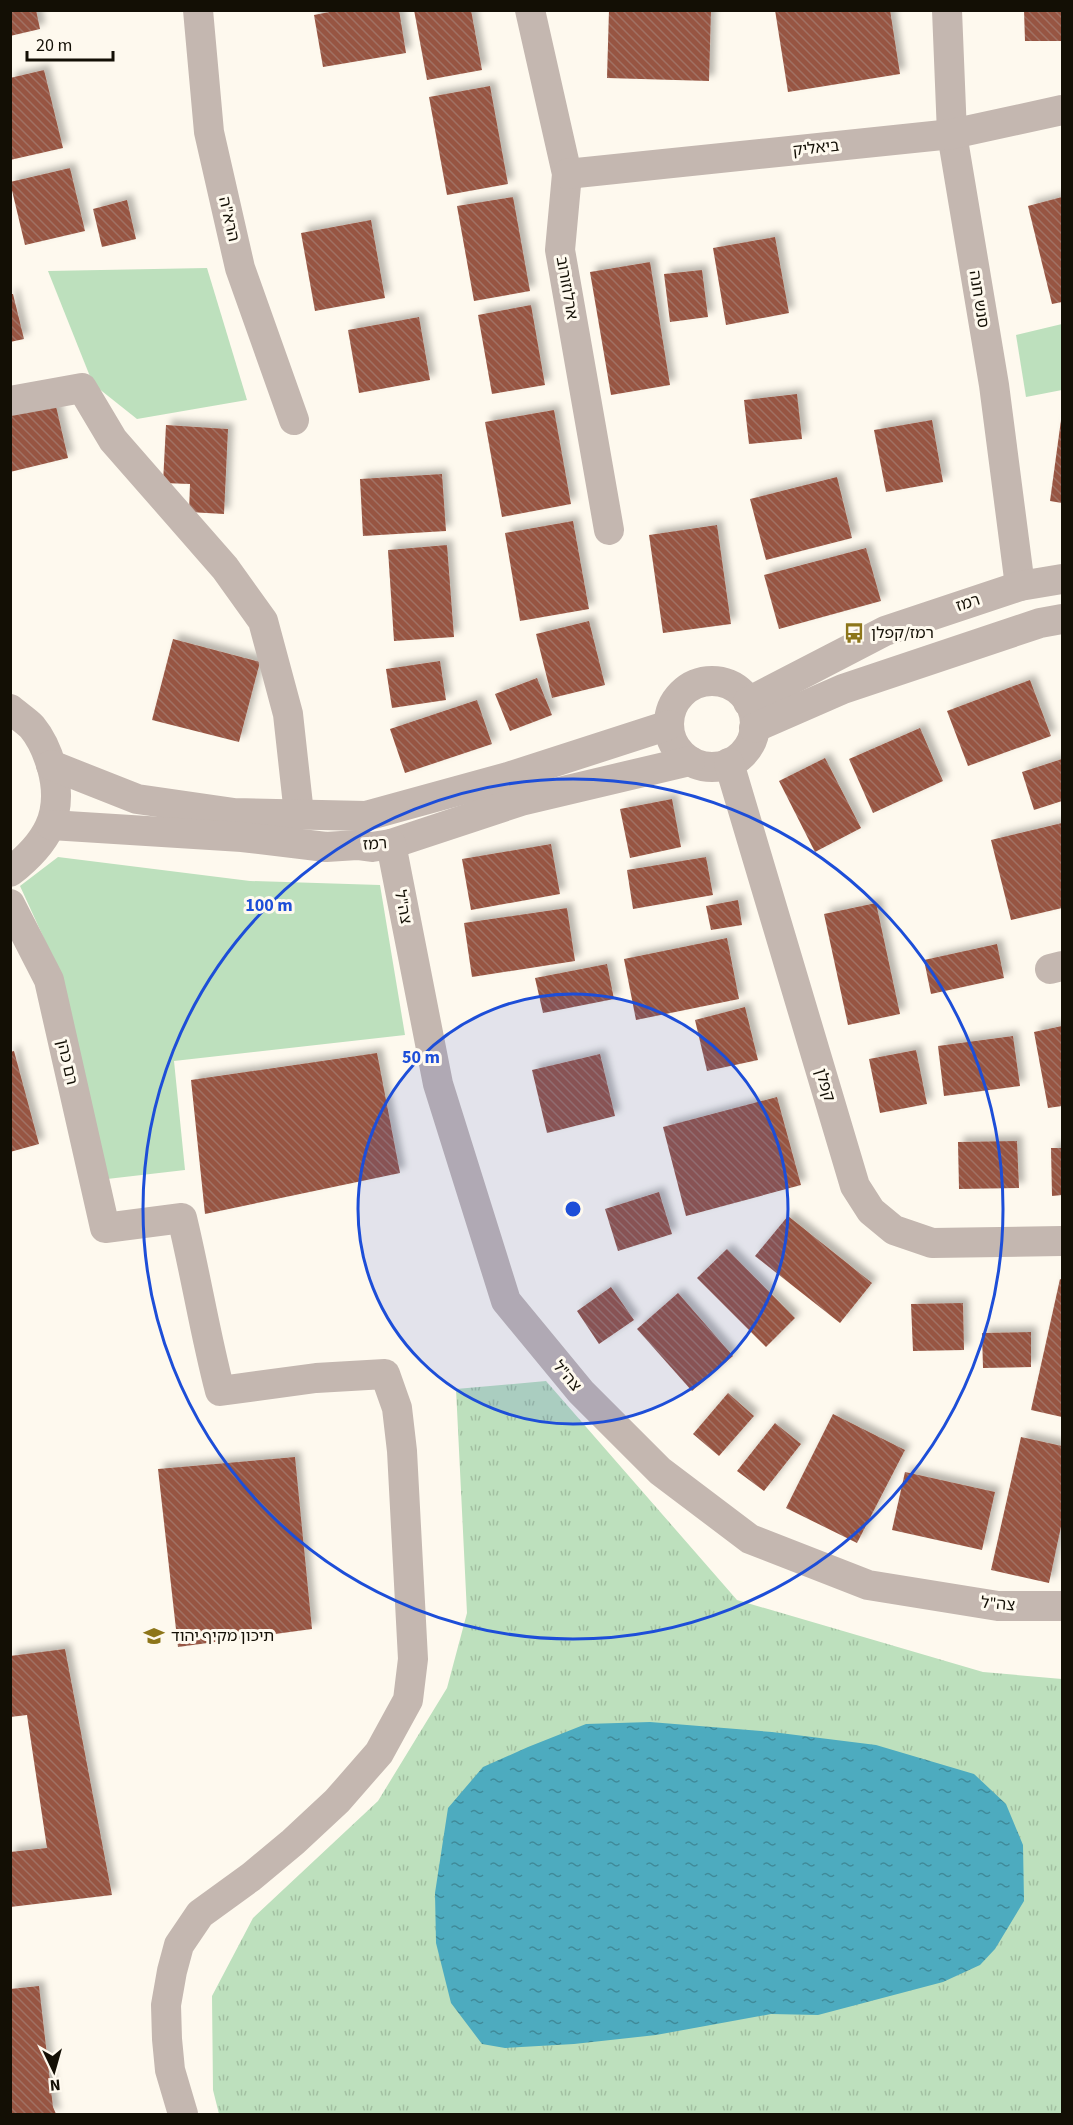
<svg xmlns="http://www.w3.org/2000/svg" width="1073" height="2125" viewBox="0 0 1073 2125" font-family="'Source Sans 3','Noto Sans Hebrew',sans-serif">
<defs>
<pattern id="grass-tufts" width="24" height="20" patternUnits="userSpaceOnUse" patternTransform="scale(1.5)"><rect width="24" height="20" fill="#bde0bd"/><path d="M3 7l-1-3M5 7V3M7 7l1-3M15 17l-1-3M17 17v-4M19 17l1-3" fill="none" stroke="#a2bfa1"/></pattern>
<pattern id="water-ripples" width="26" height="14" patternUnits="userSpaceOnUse" patternTransform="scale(1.5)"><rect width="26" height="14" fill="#4dabbf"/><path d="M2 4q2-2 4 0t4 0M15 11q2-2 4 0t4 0" fill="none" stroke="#3f8a99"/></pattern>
<pattern id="building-back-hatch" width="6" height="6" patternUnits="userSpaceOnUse" patternTransform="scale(1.5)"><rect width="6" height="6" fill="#975542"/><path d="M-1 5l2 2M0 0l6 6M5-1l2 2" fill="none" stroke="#a17264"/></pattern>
<filter id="shadow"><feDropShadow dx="5.5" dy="-5.5" stdDeviation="3" flood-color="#0004"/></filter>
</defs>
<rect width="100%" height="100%" fill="#fef9ee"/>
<path fill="url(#grass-tufts)" d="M 546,1381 L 737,1600 L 983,1672 L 1062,1679 L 1062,2114 L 219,2114 L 213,2090 L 212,1996 L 253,1918 L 378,1801 L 447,1688 L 467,1613 L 456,1389 Z"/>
<g fill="#bde0bd">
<path d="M 207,268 L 247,400 L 137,419 L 93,384 L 48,271 Z"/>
<path d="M 1062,324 L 1062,390 L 1026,397 L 1016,335 Z"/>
<path d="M 58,857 L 250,881 L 380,885 L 405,1035 L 174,1061 L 185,1170 L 107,1179 L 63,980 L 20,886 Z"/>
</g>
<path fill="url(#water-ripples)" d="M 650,1722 L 772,1732 L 876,1745 L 974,1774 L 1006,1804 L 1023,1845 L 1024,1901 L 995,1949 L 980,1965 L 943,1982 L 818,2015 L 771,2014 L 656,2035 L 574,2044 L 505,2048 L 482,2044 L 451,2003 L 436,1943 L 435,1893 L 448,1808 L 483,1767 L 528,1747 L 586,1724 Z"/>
<g fill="url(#building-back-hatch)" filter="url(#shadow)">
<path d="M 10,10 L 36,10 L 40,29 L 10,36 Z"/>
<path d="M 340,10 L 399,10 L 406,53 L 323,67 L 314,15 Z"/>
<path d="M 414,10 L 471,10 L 482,70 L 427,80 Z"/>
<path d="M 609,10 L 711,10 L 709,81 L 607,78 Z"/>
<path d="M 775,10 L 890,10 L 900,74 L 788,92 Z"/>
<path d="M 1024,10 L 1062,10 L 1062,41 L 1025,41 Z"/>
<path d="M 44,70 L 63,148 L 10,160 L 10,78 Z"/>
<path d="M 490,86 L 508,184 L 447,195 L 429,97 Z"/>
<path d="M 70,168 L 85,231 L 25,245 L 10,182 Z"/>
<path d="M 513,197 L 530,291 L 474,301 L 457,206 Z"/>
<path d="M 1062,197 L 1062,302 L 1052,304 L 1028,206 Z"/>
<path d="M 127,200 L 136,239 L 102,247 L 93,209 Z"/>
<path d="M 371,220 L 385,298 L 315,311 L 301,233 Z"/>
<path d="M 775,237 L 789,313 L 726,325 L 713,248 Z"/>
<path d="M 650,262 L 670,385 L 611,395 L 590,272 Z"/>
<path d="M 702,270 L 708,317 L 670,322 L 664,274 Z"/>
<path d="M 10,294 L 13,294 L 24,339 L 10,342 Z"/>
<path d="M 531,305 L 545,385 L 492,394 L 478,315 Z"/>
<path d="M 419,317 L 430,380 L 359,393 L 348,330 Z"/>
<path d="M 797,394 L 802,439 L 749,444 L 744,400 Z"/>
<path d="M 55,402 L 68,458 L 10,472 L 10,412 Z"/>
<path d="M 554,410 L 571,504 L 502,517 L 485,422 Z"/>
<path d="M 932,420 L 943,482 L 886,492 L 874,430 Z"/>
<path d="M 1061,420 L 1062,420 L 1062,503 L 1050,501 Z"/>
<path d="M 166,425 L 228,429 L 224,514 L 189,512 L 190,484 L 163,483 Z"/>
<path d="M 442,474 L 446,531 L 363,536 L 360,479 Z"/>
<path d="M 837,477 L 852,538 L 766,560 L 750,499 Z"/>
<path d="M 573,521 L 589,609 L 520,621 L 505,533 Z"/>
<path d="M 717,525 L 731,624 L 663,633 L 649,535 Z"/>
<path d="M 447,545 L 454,637 L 394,641 L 388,550 Z"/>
<path d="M 866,548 L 881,601 L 779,629 L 764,575 Z"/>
<path d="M 589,621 L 605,685 L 552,698 L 536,634 Z"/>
<path d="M 173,639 L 260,662 L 239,742 L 152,720 Z"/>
<path d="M 440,661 L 446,700 L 392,708 L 386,669 Z"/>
<path d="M 537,678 L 552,715 L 510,731 L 495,694 Z"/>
<path d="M 1030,680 L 1051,736 L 968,766 L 947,711 Z"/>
<path d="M 477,700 L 492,744 L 405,773 L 390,729 Z"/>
<path d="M 920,728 L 943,781 L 873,813 L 849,759 Z"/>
<path d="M 825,758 L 861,828 L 815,852 L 779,781 Z"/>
<path d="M 1062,759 L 1062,801 L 1034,810 L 1022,772 Z"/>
<path d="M 672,799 L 681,847 L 630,858 L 620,809 Z"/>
<path d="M 1062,823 L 1062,908 L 1011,920 L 991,840 Z"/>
<path d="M 551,844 L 560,894 L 471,910 L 462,859 Z"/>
<path d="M 706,857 L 713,895 L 633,909 L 627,870 Z"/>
<path d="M 738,900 L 742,925 L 711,930 L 706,906 Z"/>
<path d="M 876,903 L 900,1014 L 848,1025 L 824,914 Z"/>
<path d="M 567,908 L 575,961 L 472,977 L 464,923 Z"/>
<path d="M 727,938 L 739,999 L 636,1020 L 624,959 Z"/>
<path d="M 997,944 L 1004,978 L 931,994 L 924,960 Z"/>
<path d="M 607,964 L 614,999 L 543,1013 L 535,978 Z"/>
<path d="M 745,1007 L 758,1060 L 707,1071 L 695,1020 Z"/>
<path d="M 1062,1026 L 1062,1106 L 1048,1108 L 1034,1032 Z"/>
<path d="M 1013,1036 L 1020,1086 L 944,1096 L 938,1046 Z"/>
<path d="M 916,1050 L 927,1104 L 880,1113 L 869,1059 Z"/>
<path d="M 14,1051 L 39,1144 L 10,1152 L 10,1052 Z"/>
<path d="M 377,1053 L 400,1173 L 205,1214 L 191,1080 Z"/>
<path d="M 600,1054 L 615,1116 L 547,1133 L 532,1070 Z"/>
<path d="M 777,1097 L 801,1185 L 686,1216 L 663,1127 Z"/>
<path d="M 1017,1141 L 1019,1188 L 959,1189 L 958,1142 Z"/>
<path d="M 1051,1148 L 1062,1148 L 1062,1195 L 1052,1196 Z"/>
<path d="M 659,1192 L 672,1234 L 618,1251 L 605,1209 Z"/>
<path d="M 788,1216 L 872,1283 L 840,1323 L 755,1256 Z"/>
<path d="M 727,1249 L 795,1318 L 766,1347 L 697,1278 Z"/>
<path d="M 1060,1279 L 1062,1280 L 1062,1417 L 1031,1410 Z"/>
<path d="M 611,1287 L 634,1320 L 599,1344 L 577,1311 Z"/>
<path d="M 678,1293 L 733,1356 L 692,1391 L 637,1329 Z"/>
<path d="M 963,1303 L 964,1350 L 913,1351 L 911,1304 Z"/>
<path d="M 1031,1332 L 1031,1367 L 983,1368 L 982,1333 Z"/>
<path d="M 728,1393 L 754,1416 L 719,1456 L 693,1434 Z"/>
<path d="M 833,1414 L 905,1450 L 857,1543 L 786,1508 Z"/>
<path d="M 775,1423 L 801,1444 L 764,1491 L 737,1471 Z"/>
<path d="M 1021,1437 L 1062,1446 L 1062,1522 L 1049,1583 L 991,1570 Z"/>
<path d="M 295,1457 L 312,1629 L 178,1647 L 158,1469 Z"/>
<path d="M 905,1472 L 995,1492 L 982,1550 L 892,1530 Z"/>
<path d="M 65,1649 L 112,1895 L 10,1907 L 10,1852 L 47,1848 L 27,1715 L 10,1717 L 10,1656 Z"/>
<path d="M 39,1986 L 53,2107 L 56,2114 L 10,2114 L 10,1989 Z"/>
</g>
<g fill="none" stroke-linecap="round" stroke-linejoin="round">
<g stroke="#c4b7b0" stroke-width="30">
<path d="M 198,10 L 209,132 L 240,268 L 294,420"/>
<path d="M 530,10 L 567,174 L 560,250 L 609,530"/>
<path d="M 947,10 L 952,134 L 994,385 L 1020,586"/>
<path d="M 567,174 L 952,134 L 1062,110"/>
<path d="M 10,401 L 82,388 L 113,440 L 225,568 L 263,621 L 288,714 L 299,814"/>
<circle cx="712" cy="724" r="43"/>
<path d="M 748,702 L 885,631 L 1020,586 L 1062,579"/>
<path d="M 10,709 C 17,715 26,721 32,727 C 42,739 48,754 52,768 C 65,815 46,844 10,872"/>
<path d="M 754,728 L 843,689 L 1040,623 L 1062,619"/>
<path d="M 729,763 L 855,1186 L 871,1211 L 894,1230 L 932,1243 L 1062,1241"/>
<path d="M 51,765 L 137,799 L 234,813 L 366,816 L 508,777 L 669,725"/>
<path d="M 51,825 L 242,837 L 326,847 L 357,845 L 372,847 L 391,844 L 521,801 L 690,761"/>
<path d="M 391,844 L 438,1084 L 506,1301 L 581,1392 L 660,1471 L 750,1539 L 868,1585 L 998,1606 L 1062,1606"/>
<path d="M 10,904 L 49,980 L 105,1228 L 182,1218 C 196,1276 205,1334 220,1391 L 316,1378 L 385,1374 L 397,1408 L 402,1451 L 413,1659 L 408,1700 L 379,1753 L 337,1801 L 293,1842 L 251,1877 L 200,1914 L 179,1945 L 172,1971 L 166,2005 L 167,2039 L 170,2070 L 183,2114"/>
<path d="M 1050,969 L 1062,966"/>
</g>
</g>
<circle cx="573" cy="1209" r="215" fill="#1d4ed8" fill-opacity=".12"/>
<g fill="none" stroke="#1d4ed8" stroke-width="3">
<circle cx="573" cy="1209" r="215"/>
<circle cx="573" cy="1209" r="430"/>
</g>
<defs>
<g id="bus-bare" transform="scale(1.62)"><path d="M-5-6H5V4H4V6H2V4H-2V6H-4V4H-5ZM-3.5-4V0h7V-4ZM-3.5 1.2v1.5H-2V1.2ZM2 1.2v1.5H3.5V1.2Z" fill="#8d7519" stroke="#fef9ee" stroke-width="2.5" paint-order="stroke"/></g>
<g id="school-bare" transform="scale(1.62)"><path d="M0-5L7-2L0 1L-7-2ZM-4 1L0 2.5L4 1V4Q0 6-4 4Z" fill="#8d7519" stroke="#fef9ee" stroke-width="2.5" paint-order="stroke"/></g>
</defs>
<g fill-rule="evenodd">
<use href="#bus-bare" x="854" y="633"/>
<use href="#school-bare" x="154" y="1636"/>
</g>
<g text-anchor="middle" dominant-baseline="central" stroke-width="6" stroke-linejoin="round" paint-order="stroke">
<g font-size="16" fill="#130f05" stroke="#fef9ee">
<text transform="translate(816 148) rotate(-6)">ביאליק</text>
<text transform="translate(229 219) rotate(77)">הרא"ה</text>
<text transform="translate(567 288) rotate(80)">ארלוזורוב</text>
<text transform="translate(979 299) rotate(81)">סנש חנה</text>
<text transform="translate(968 603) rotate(-18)">רמז</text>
<text transform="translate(375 844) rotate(-4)">רמז</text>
<text transform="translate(403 907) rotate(79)">צה"ל</text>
<text transform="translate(67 1062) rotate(77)">רם כהן</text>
<text transform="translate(825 1085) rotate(73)">קפלן</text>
<text transform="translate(567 1376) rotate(50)">צה"ל</text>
<text transform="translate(998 1604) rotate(5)">צה"ל</text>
</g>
<g font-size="16" fill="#130f05" stroke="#fef9ee" text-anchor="start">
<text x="871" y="633">רמז/קפלן</text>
<text x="171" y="1636">תיכון מקיף יהוד</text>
</g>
</g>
<circle cx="573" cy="1209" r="9" fill="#1d4ed8" stroke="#fef9ee" stroke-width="3"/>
<g font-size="18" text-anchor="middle" font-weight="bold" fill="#1d4ed8" stroke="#fef9ee" stroke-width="6" stroke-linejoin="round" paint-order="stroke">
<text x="269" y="911">100 m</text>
<text x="421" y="1063">50 m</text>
</g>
<rect width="1073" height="2125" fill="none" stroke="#130f05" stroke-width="24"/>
<g transform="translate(54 2071) rotate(175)" stroke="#fef9ee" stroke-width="4.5" paint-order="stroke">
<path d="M0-4.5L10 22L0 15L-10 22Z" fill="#130f05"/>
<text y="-9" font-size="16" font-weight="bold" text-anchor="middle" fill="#130f05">N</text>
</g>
<path d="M27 51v9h86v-9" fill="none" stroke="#130f05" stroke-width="3"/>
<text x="36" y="51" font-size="18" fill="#130f05" stroke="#fef9ee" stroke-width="4.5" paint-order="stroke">20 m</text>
</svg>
